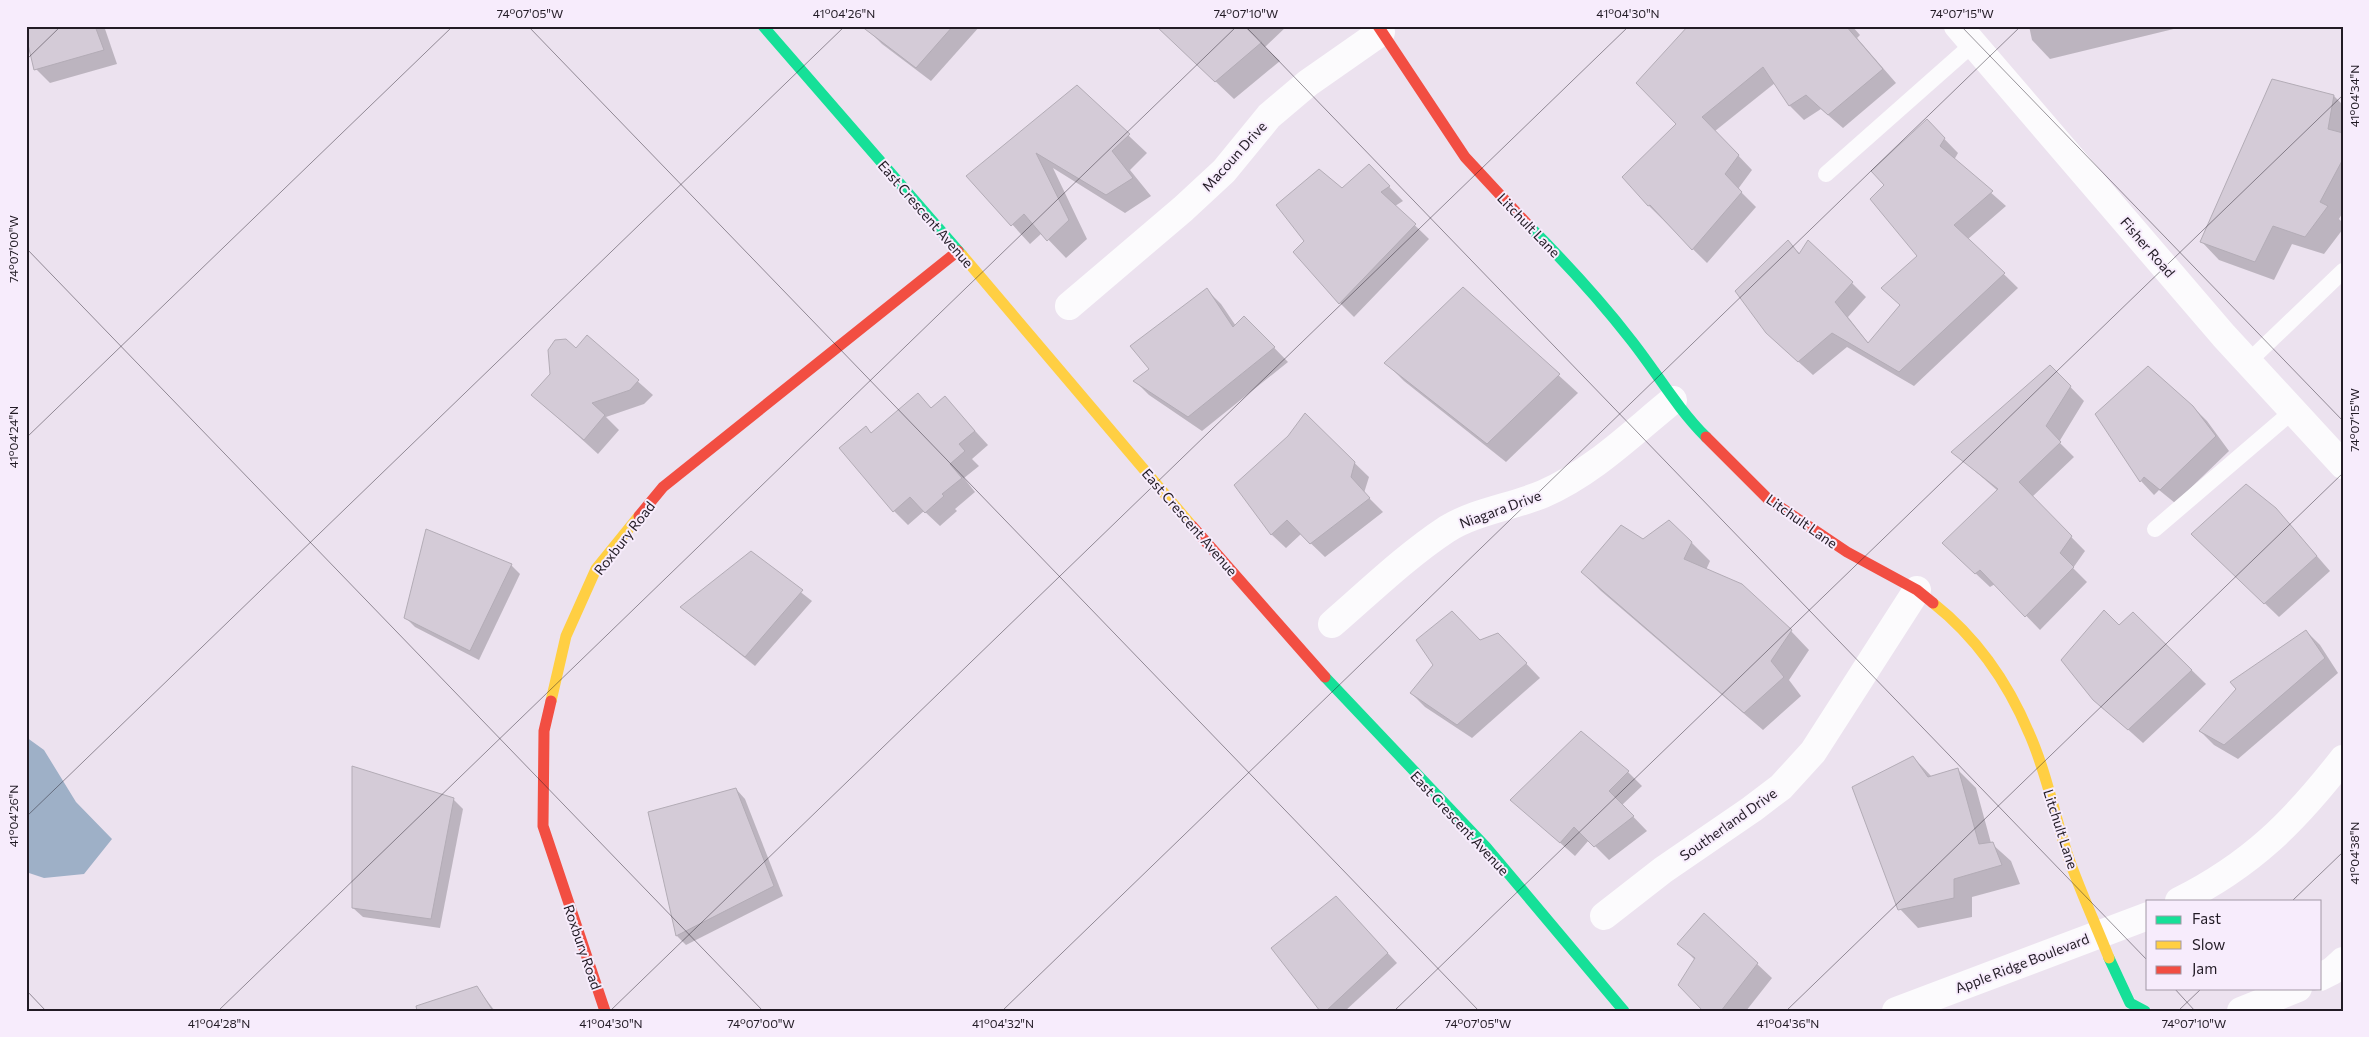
<svg xmlns="http://www.w3.org/2000/svg" width="2369" height="1037" viewBox="0 0 2369 1037" font-family="Commissioner,sans-serif">
<rect width="100%" height="100%" fill="#ece2ef"/>
<path fill="#9eb0c7" d="M 26,737 L 44,750 L 76,802 L 112,839 L 84,874 L 44,878 L 26,872 Z"/>
<g fill="#0003">
<path d="M 26,26 L 104,26 L 117,64 L 50,83 L 36,69 Z"/>
<path d="M 871,26 L 980,26 L 931,81 L 882,44 L 868,30 Z"/>
<path d="M 1157,26 L 1287,26 L 1265,47 L 1280,61 L 1234,99 Z"/>
<path d="M 1784,26 L 1852,26 L 1860,35 L 1857,38 L 1896,83 L 1843,128 L 1821,109 L 1804,120 L 1790,106 L 1775,83 L 1715,131 L 1752,170 L 1738,189 L 1756,207 L 1707,263 L 1649,206 L 1624,177 Z"/>
<path d="M 2029,26 L 2186,26 L 2050,59 L 2032,40 Z"/>
<path d="M 1077,87 L 1147,153 L 1130,170 L 1151,196 L 1125,213 L 1053,168 L 1087,239 L 1066,258 L 1042,233 L 1030,244 L 968,176 Z"/>
<path d="M 2334,96 L 2343,105 L 2343,212 L 2339,219 L 2343,223 L 2343,229 L 2324,254 L 2292,244 L 2274,280 L 2219,260 L 2201,241 Z"/>
<path d="M 1927,121 L 1958,153 L 1954,160 L 2006,206 L 1968,239 L 2018,288 L 1914,386 L 1847,347 L 1813,375 L 1782,347 L 1788,241 L 1800,254 L 1852,283 L 1866,297 L 1848,317 L 1869,344 L 1902,306 L 1919,257 L 1886,185 Z"/>
<path d="M 1369,166 L 1403,201 L 1395,206 L 1429,239 L 1354,317 L 1340,303 L 1306,241 L 1342,189 Z"/>
<path d="M 1463,288 L 1578,393 L 1506,462 L 1404,381 L 1386,363 Z"/>
<path d="M 1207,290 L 1221,304 L 1236,326 L 1244,317 L 1288,362 L 1202,431 L 1149,395 L 1135,381 L 1151,369 Z"/>
<path d="M 588,337 L 653,395 L 644,404 L 606,417 L 619,430 L 598,454 L 533,395 Z"/>
<path d="M 2050,366 L 2084,401 L 2059,442 L 2074,457 L 2032,497 L 2085,551 L 2073,568 L 2087,582 L 2040,630 L 1995,584 L 1990,587 L 1958,557 L 1998,491 L 1953,452 Z"/>
<path d="M 918,395 L 932,409 L 945,398 L 988,445 L 972,459 L 979,466 L 964,478 L 975,492 L 955,509 L 957,511 L 940,526 L 924,511 L 908,525 L 894,511 L 872,435 Z"/>
<path d="M 2192,406 L 2207,421 L 2229,451 L 2175,503 L 2159,490 L 2154,495 L 2141,481 Z"/>
<path d="M 1305,415 L 1369,477 L 1364,493 L 1383,512 L 1325,557 L 1301,534 L 1286,548 L 1272,535 L 1236,485 L 1289,436 Z"/>
<path d="M 2276,509 L 2330,571 L 2279,617 L 2207,548 Z"/>
<path d="M 1643,541 L 1691,542 L 1710,561 L 1706,570 L 1791,631 L 1809,650 L 1789,680 L 1801,696 L 1763,730 L 1601,591 L 1582,572 Z"/>
<path d="M 751,553 L 812,601 L 755,666 L 692,616 Z"/>
<path d="M 511,565 L 520,574 L 479,660 L 415,627 L 405,617 Z"/>
<path d="M 2133,613 L 2206,684 L 2143,743 L 2094,699 L 2119,627 Z"/>
<path d="M 2306,631 L 2320,645 L 2338,673 L 2238,759 L 2214,745 L 2200,731 Z"/>
<path d="M 1498,634 L 1540,678 L 1472,738 L 1425,707 L 1411,693 L 1480,641 Z"/>
<path d="M 1913,757 L 1932,777 L 1957,769 L 1976,788 L 1991,843 L 2011,861 L 2020,884 L 1972,897 L 1972,917 L 1918,928 L 1900,909 Z"/>
<path d="M 1628,772 L 1642,786 L 1622,805 L 1647,831 L 1609,860 L 1589,840 L 1575,856 L 1512,800 Z"/>
<path d="M 736,789 L 745,799 L 783,896 L 686,945 L 677,936 L 650,813 Z"/>
<path d="M 454,800 L 463,809 L 440,928 L 363,917 L 353,908 Z"/>
<path d="M 1345,907 L 1397,963 L 1345,1011 L 1322,1011 Z"/>
<path d="M 1705,915 L 1772,978 L 1746,1011 L 1704,1011 L 1695,960 L 1679,944 Z"/>
<path d="M 477,988 L 495,1011 L 431,1011 Z"/>
</g>
<g fill="#d4cbd7" stroke="#b3acb6">
<path d="M 26,26 L 95,26 L 104,50 L 34,70 L 26,36 Z"/>
<path d="M 861,26 L 953,26 L 916,68 Z"/>
<path d="M 1156,26 L 1244,26 L 1262,42 L 1215,82 Z"/>
<path d="M 1688,26 L 1846,26 L 1883,69 L 1828,115 L 1806,95 L 1789,106 L 1763,67 L 1702,117 L 1739,155 L 1725,174 L 1742,192 L 1692,250 L 1650,205 L 1648,206 L 1622,177 L 1676,124 L 1636,83 Z"/>
<path d="M 2272,79 L 2334,95 L 2328,129 L 2343,133 L 2343,159 L 2320,202 L 2328,206 L 2305,237 L 2273,226 L 2255,262 L 2200,242 Z"/>
<path d="M 1077,85 L 1130,134 L 1112,151 L 1133,178 L 1106,195 L 1036,153 L 1069,220 L 1047,241 L 1024,214 L 1011,226 L 966,176 Z"/>
<path d="M 1927,119 L 1945,138 L 1940,146 L 1993,191 L 1954,225 L 2005,273 L 1899,372 L 1832,333 L 1798,362 L 1766,333 L 1735,291 L 1788,240 L 1799,254 L 1808,240 L 1853,282 L 1835,302 L 1868,343 L 1900,305 L 1881,288 L 1917,256 L 1870,199 L 1884,185 L 1871,171 Z"/>
<path d="M 1369,164 L 1390,186 L 1381,192 L 1416,224 L 1339,304 L 1293,252 L 1304,241 L 1276,205 L 1319,169 L 1342,188 Z"/>
<path d="M 1463,287 L 1560,374 L 1487,444 L 1384,363 Z"/>
<path d="M 1207,288 L 1233,327 L 1244,316 L 1275,347 L 1188,417 L 1133,381 L 1149,369 L 1130,346 Z"/>
<path d="M 587,335 L 639,380 L 630,390 L 592,403 L 605,415 L 584,440 L 531,395 L 550,374 L 548,350 L 555,340 L 566,339 L 576,348 Z"/>
<path d="M 2050,365 L 2071,386 L 2046,426 L 2061,442 L 2019,482 L 2072,536 L 2060,553 L 2074,567 L 2025,617 L 1980,570 L 1975,574 L 1942,543 L 1998,489 L 1951,452 Z"/>
<path d="M 2148,366 L 2193,406 L 2216,436 L 2160,490 L 2144,477 L 2140,482 L 2095,414 Z"/>
<path d="M 918,393 L 931,408 L 945,396 L 975,431 L 959,444 L 965,451 L 950,464 L 962,478 L 942,494 L 944,496 L 925,513 L 910,497 L 893,512 L 839,448 L 866,426 L 871,433 Z"/>
<path d="M 1305,413 L 1355,462 L 1351,477 L 1370,498 L 1310,544 L 1287,520 L 1271,535 L 1234,485 L 1288,436 Z"/>
<path d="M 2246,484 L 2276,508 L 2317,556 L 2264,604 L 2191,534 Z"/>
<path d="M 1669,520 L 1692,542 L 1684,559 L 1742,584 L 1792,630 L 1771,661 L 1784,677 L 1744,713 L 1581,572 L 1621,525 L 1643,539 Z"/>
<path d="M 426,529 L 512,564 L 470,651 L 404,618 Z"/>
<path d="M 751,551 L 803,590 L 745,657 L 680,607 Z"/>
<path d="M 2104,610 L 2119,625 L 2133,612 L 2192,670 L 2128,730 L 2093,700 L 2061,660 Z"/>
<path d="M 1452,611 L 1480,640 L 1498,633 L 1527,663 L 1457,725 L 1410,693 L 1433,665 L 1416,640 Z"/>
<path d="M 2306,630 L 2325,658 L 2224,745 L 2199,731 L 2236,689 L 2230,682 Z"/>
<path d="M 1581,731 L 1629,771 L 1609,791 L 1634,816 L 1594,847 L 1574,827 L 1560,843 L 1510,800 Z"/>
<path d="M 1913,756 L 1928,777 L 1958,768 L 1979,844 L 1993,842 L 2002,865 L 1954,879 L 1954,898 L 1898,910 L 1852,787 Z"/>
<path d="M 352,766 L 454,798 L 431,919 L 352,908 Z"/>
<path d="M 736,788 L 774,886 L 676,936 L 648,812 Z"/>
<path d="M 1336,896 L 1388,953 L 1326,1011 L 1320,1011 L 1271,948 Z"/>
<path d="M 1704,913 L 1758,963 L 1721,1011 L 1703,1011 L 1678,985 L 1695,958 L 1677,944 Z"/>
<path d="M 477,986 L 493,1011 L 417,1011 L 416,1006 Z"/>
</g>
<g fill="none" stroke-linecap="round" stroke-linejoin="round">
<g stroke="#fcfbfd" stroke-width="16">
<path d="M 1826,174 L 1973,44"/>
<path d="M 2249,361 L 2343,271"/>
<path d="M 2155,529 L 2294,410"/>
</g>
<g stroke="#fcfbfd" stroke-width="28">
<path d="M 1958,26 L 2224,336 L 2343,465"/>
<path d="M 1069,306 L 1183,209 L 1224,171 L 1269,116 L 1308,83 L 1381,32"/>
<path d="M 1332,624 C 1369,592 1406,556 1447,529 C 1476,511 1512,507 1543,494 C 1592,473 1632,433 1673,400"/>
<path d="M 2179,901 C 2251,865 2294,822 2343,759"/>
<path d="M 1604,916 L 1663,870 L 1752,809 L 1781,787 L 1813,752 L 1917,590"/>
<path d="M 2320,977 L 2332,971 L 2343,961"/>
<path d="M 1896,1011 L 2148,916"/>
<path d="M 2241,1011 L 2298,988"/>
</g>
<g stroke="#16e098" stroke-width="11">
<path d="M 763,26 L 962,255"/>
<path d="M 1529,226 C 1565,262 1600,300 1631,340 C 1657,373 1677,408 1706,437"/>
<path d="M 1325,677 L 1486,847 L 1624,1011"/>
<path d="M 2109,958 L 2130,1003 L 2145,1011"/>
</g>
<g stroke="#ffcf43" stroke-width="11">
<path d="M 962,255 L 1192,526"/>
<path d="M 1933,603 C 1976,637 2008,683 2029,733 C 2047,773 2055,818 2069,859 C 2081,893 2096,925 2109,958"/>
<path d="M 551,701 L 566,636 L 596,569 L 639,516"/>
</g>
<g stroke="#f24e42" stroke-width="11">
<path d="M 1378,26 L 1465,157 L 1529,226"/>
<path d="M 1706,437 L 1768,499 L 1847,552 L 1917,590 L 1933,603"/>
<path d="M 639,516 L 663,487 L 958,251"/>
<path d="M 1192,526 L 1325,677"/>
<path d="M 551,701 L 544,731 L 543,826 L 605,1011"/>
</g>
</g>
<path fill="none" stroke="#221b25" stroke-width="1" stroke-opacity="0.45" d="M 528,26 L 1479,1011M 1245,26 L 2148,961M 1961,26 L 2343,421M 26,60 L 61,26M 26,248 L 763,1011M 26,438 L 453,26M 26,817 L 845,26M 2292,901 L 2343,852M 2174,988 L 2195,1011M 26,990 L 46,1011M 218,1011 L 1237,26M 610,1011 L 1629,26M 1002,1011 L 2021,26M 1394,1011 L 2343,95M 1786,1011 L 2343,473M 2178,1011 L 2202,988"/>
<g text-anchor="middle" dominant-baseline="central" stroke-width="4" stroke-linejoin="round" paint-order="stroke">
<g font-size="14" fill="#221b25" stroke="#f7ecfc">
<text transform="translate(1234 156) rotate(-48)">Macoun Drive</text>
<text transform="translate(926 214) rotate(49)">East Crescent Avenue</text>
<text transform="translate(1529 225) rotate(46)">Litchult Lane</text>
<text transform="translate(2148 247) rotate(49)">Fisher Road</text>
<text transform="translate(1500 509) rotate(-20)">Niagara Drive</text>
<text transform="translate(1802 521) rotate(35)">Litchult Lane</text>
<text transform="translate(1190 522) rotate(49)">East Crescent Avenue</text>
<text transform="translate(624 538) rotate(-52)">Roxbury Road</text>
<text transform="translate(1460 823) rotate(47)">East Crescent Avenue</text>
<text transform="translate(1728 824) rotate(-35)">Southerland Drive</text>
<text transform="translate(2061 829) rotate(72)">Litchult Lane</text>
<text transform="translate(583 947) rotate(71)">Roxbury Road</text>
<text transform="translate(2022 963) rotate(-21)">Apple Ridge Boulevard</text>
</g>
</g>
<rect width="2369" height="1037" fill="none" stroke="#f7ecfc" stroke-width="55"/>
<rect x="2146" y="900" width="175" height="90" fill="#f7ecfc" stroke="#a298a6"/>
<rect x="2156" y="916" width="25" height="8" fill="#16e098" stroke="#a298a6"/>
<text x="2192" y="924" font-size="15" fill="#221b25">Fast</text>
<rect x="2156" y="941" width="25" height="8" fill="#ffcf43" stroke="#a298a6"/>
<text x="2192" y="950" font-size="15" fill="#221b25">Slow</text>
<rect x="2156" y="966" width="25" height="8" fill="#f24e42" stroke="#a298a6"/>
<text x="2192" y="974" font-size="15" fill="#221b25">Jam</text>
<rect x="28" y="28" width="2314" height="982" fill="none" stroke="#221b25" stroke-width="2"/>
<g font-size="12" text-anchor="middle" fill="#221b25">
<text x="530" y="18">74°07'05"W</text>
<text x="844" y="18">41°04'26"N</text>
<text x="1246" y="18">74°07'10"W</text>
<text x="1628" y="18">41°04'30"N</text>
<text x="1962" y="18">74°07'15"W</text>
<text transform="translate(2355 96) rotate(-90)" y="4">41°04'34"N</text>
<text transform="translate(14 249) rotate(-90)" y="4">74°07'00"W</text>
<text transform="translate(2355 420) rotate(-90)" y="4">74°07'15"W</text>
<text transform="translate(14 437) rotate(-90)" y="4">41°04'24"N</text>
<text transform="translate(14 816) rotate(-90)" y="4">41°04'26"N</text>
<text transform="translate(2355 853) rotate(-90)" y="4">41°04'38"N</text>
<text x="219" y="1028">41°04'28"N</text>
<text x="611" y="1028">41°04'30"N</text>
<text x="761" y="1028">74°07'00"W</text>
<text x="1003" y="1028">41°04'32"N</text>
<text x="1478" y="1028">74°07'05"W</text>
<text x="1788" y="1028">41°04'36"N</text>
<text x="2194" y="1028">74°07'10"W</text>
</g>
</svg>
